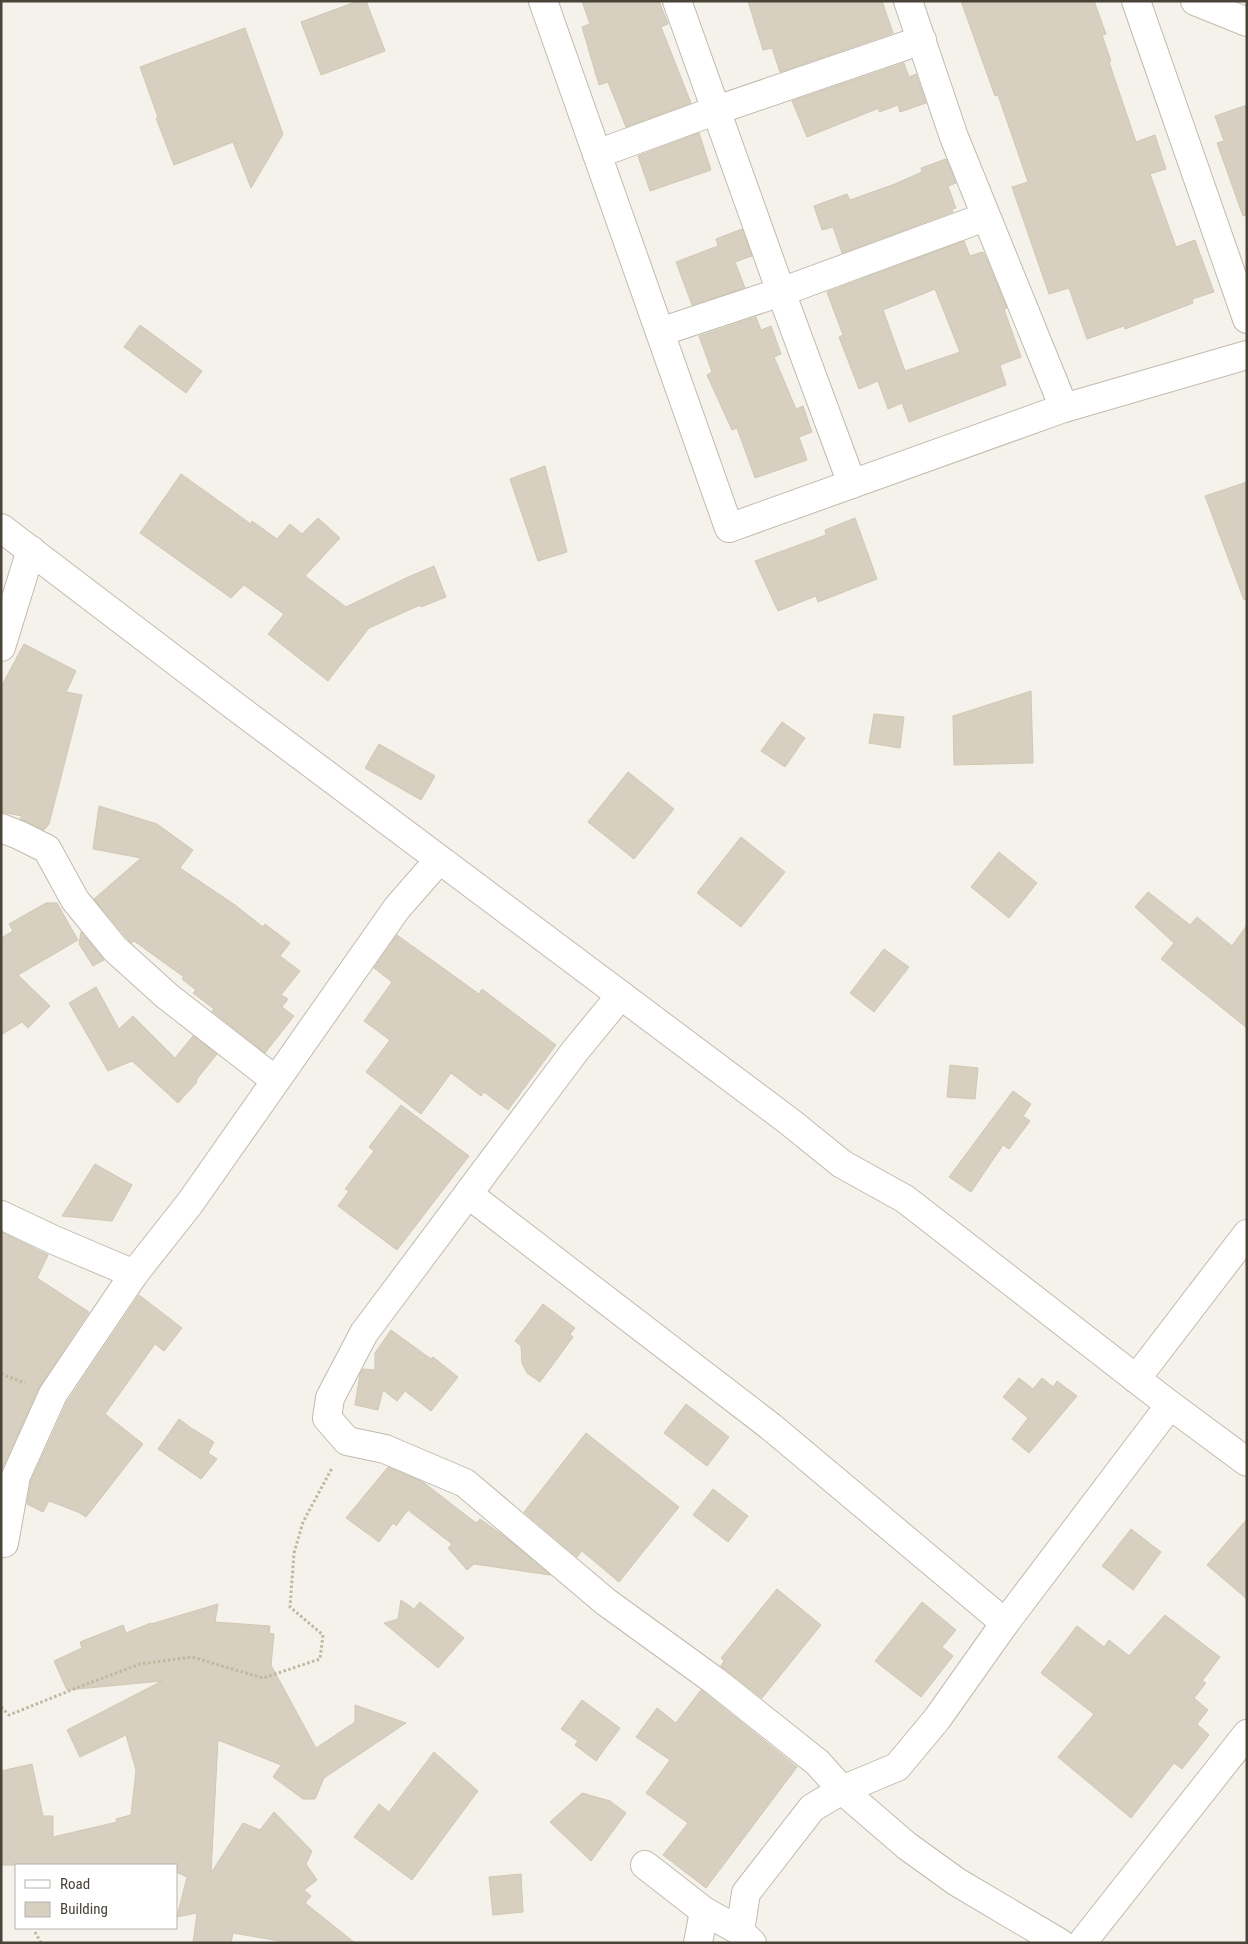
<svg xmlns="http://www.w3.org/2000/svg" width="1248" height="1944" viewBox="0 0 1248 1944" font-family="'Roboto Condensed',sans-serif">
<rect width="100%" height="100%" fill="#f5f2eb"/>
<g fill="#d7cfc0" stroke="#d1c7b3" fill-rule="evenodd">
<path d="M 358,1 L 366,1 L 385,51 L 321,75 L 301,22 Z"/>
<path d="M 582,1 L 659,1 L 668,24 L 661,27 L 691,103 L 626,127 L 608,82 L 599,85 L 582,27 L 590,24 Z"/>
<path d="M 748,1 L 882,1 L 893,33 L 780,72 L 772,48 L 763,50 Z"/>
<path d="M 961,1 L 1094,1 L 1106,34 L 1102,35 L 1111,61 L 1109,62 L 1136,142 L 1155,135 L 1166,169 L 1150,174 L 1176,247 L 1195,240 L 1214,292 L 1192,299 L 1193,303 L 1125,329 L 1124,326 L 1087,339 L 1069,288 L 1049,294 L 1012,187 L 1028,182 L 998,95 L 995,96 Z"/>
<path d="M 245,28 L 283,134 L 251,188 L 233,142 L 174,165 L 156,118 L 158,117 L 140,67 Z"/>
<path d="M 904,63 L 909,77 L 916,74 L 926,103 L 900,112 L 898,105 L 879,112 L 879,108 L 807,137 L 792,101 Z"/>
<path d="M 1247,105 L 1247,215 L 1243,216 L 1217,143 L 1224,141 L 1215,116 Z"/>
<path d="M 699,133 L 711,170 L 650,191 L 638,156 Z"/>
<path d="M 946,159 L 956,183 L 948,186 L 956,208 L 952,209 L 953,212 L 842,253 L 833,227 L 822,230 L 814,206 L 847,194 L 850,200 L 895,184 L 922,172 L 921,168 Z"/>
<path d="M 742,229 L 752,256 L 735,262 L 745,288 L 692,305 L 676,262 L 718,246 L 716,239 Z"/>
<path d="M 964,241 L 970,256 L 982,252 L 984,253 L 1007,308 L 1004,309 L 1021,357 L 1000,365 L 1006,385 L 909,422 L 902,403 L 888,409 L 878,381 L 859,389 L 839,337 L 843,335 L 827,292 ZM 935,289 L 960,352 L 905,371 L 883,310 Z"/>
<path d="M 756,317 L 761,330 L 771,326 L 781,354 L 774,357 L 796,409 L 803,406 L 812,432 L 799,437 L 807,460 L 755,478 L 737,428 L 732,430 L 707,375 L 712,372 L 699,336 Z"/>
<path d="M 140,325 L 202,371 L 186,393 L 124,347 Z"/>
<path d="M 545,466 L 567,552 L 538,561 L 510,479 Z"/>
<path d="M 181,474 L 251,524 L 252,521 L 277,539 L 290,524 L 302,534 L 318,518 L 340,538 L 305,576 L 346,607 L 406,578 L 434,566 L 446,597 L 421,607 L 420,605 L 369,628 L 328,681 L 268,634 L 284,614 L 244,585 L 231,598 L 140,533 Z"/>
<path d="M 1247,482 L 1247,599 L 1244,600 L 1205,496 Z"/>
<path d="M 855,518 L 877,579 L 818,602 L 816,596 L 778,611 L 755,561 L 826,535 L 825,530 Z"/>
<path d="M 24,644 L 76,671 L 66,692 L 82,695 L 49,824 L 44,830 L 20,819 L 22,816 L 1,812 L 1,687 Z"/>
<path d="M 1031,691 L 1033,763 L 954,765 L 953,716 Z"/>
<path d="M 874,714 L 904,717 L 900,748 L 869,743 Z"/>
<path d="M 782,722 L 805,738 L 785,767 L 761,751 Z"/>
<path d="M 379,744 L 435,776 L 421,800 L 365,768 Z"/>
<path d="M 628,772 L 674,809 L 634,859 L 588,822 Z"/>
<path d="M 99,806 L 157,824 L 193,850 L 180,868 L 235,905 L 263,927 L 265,924 L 290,943 L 280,956 L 300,971 L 281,995 L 288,999 L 282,1007 L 294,1016 L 265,1053 L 212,1011 L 214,1009 L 193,993 L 196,990 L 182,979 L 184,977 L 134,941 L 131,943 L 94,899 L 141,858 L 93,849 Z"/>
<path d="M 741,837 L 785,872 L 741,927 L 697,893 Z"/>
<path d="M 999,852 L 1037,883 L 1009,918 L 971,887 Z"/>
<path d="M 1148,892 L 1190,925 L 1197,917 L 1232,946 L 1247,925 L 1247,1028 L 1161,959 L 1174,943 L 1135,907 Z"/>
<path d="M 46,903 L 57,903 L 78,940 L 18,975 L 50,1006 L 28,1028 L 22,1022 L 1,1035 L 1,938 L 13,931 L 9,924 Z"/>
<path d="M 81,932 L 104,960 L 93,966 L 79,944 Z"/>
<path d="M 397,935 L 479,994 L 482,989 L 556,1045 L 508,1110 L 484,1092 L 481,1096 L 451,1073 L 421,1114 L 366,1072 L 390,1040 L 364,1021 L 392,982 L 374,968 Z"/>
<path d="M 884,949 L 909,967 L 874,1012 L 850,993 Z"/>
<path d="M 96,987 L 119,1029 L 133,1016 L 175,1058 L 193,1036 L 217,1054 L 196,1080 L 197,1082 L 178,1103 L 132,1061 L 108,1071 L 69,1003 Z"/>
<path d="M 950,1065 L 978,1068 L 975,1099 L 947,1097 Z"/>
<path d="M 1013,1091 L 1031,1104 L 1023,1116 L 1030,1121 L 1009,1149 L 1003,1145 L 971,1192 L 949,1177 Z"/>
<path d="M 401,1105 L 469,1156 L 397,1250 L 338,1206 L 349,1191 L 345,1189 L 374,1151 L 369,1147 Z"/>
<path d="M 95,1164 L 132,1185 L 112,1221 L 62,1216 Z"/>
<path d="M 1,1232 L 48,1255 L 37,1278 L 89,1312 L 39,1387 L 1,1471 Z"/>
<path d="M 139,1295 L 182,1328 L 164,1351 L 155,1344 L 105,1414 L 143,1444 L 86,1517 L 78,1512 L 49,1501 L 43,1512 L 27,1504 L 31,1481 L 67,1402 Z"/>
<path d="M 543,1304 L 575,1328 L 570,1334 L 573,1337 L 540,1382 L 527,1373 L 522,1363 L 521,1346 L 515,1341 Z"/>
<path d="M 391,1330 L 431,1359 L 433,1357 L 458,1377 L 431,1411 L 405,1391 L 397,1401 L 383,1390 L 378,1410 L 355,1405 L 360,1374 L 363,1369 L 375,1370 L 375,1353 Z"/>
<path d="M 1019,1378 L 1033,1389 L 1042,1378 L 1053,1387 L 1057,1381 L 1077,1396 L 1029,1453 L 1012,1439 L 1028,1418 L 1003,1397 Z"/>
<path d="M 686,1404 L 729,1437 L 707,1466 L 664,1433 Z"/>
<path d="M 179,1419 L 191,1428 L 214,1442 L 208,1453 L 217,1459 L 201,1479 L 158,1449 Z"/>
<path d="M 586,1433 L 679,1507 L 619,1582 L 582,1551 L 577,1557 L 524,1512 Z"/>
<path d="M 388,1467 L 423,1482 L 476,1523 L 480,1519 L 504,1536 L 550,1575 L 474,1564 L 467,1570 L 448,1548 L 452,1544 L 408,1510 L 396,1526 L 393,1523 L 379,1542 L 346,1518 Z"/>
<path d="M 713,1489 L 748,1516 L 728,1542 L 693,1515 Z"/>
<path d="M 1247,1519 L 1247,1599 L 1207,1565 Z"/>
<path d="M 1131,1529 L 1161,1552 L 1133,1590 L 1102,1566 Z"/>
<path d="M 777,1589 L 821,1625 L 762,1698 L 721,1666 L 724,1661 L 721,1658 Z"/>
<path d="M 401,1600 L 414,1609 L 420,1602 L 464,1638 L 438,1668 L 384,1623 L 398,1619 Z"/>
<path d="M 922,1602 L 956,1630 L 942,1647 L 953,1656 L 921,1697 L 875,1661 Z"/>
<path d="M 218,1604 L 215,1622 L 270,1626 L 269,1633 L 274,1634 L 271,1665 L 316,1748 L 355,1722 L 355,1705 L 406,1723 L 324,1778 L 315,1799 L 303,1799 L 273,1777 L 281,1765 L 218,1740 L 211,1873 L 243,1823 L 260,1830 L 274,1812 L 312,1851 L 306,1864 L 317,1880 L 304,1890 L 311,1896 L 305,1903 L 355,1943 L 291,1943 L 233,1933 L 231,1943 L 193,1943 L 197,1913 L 177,1917 L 187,1877 L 176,1872 L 176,1865 L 1,1865 L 1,1771 L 32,1764 L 43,1816 L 53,1816 L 53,1837 L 117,1822 L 116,1819 L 131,1815 L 136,1770 L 126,1735 L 80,1757 L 67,1730 L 162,1681 L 67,1690 L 54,1661 L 82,1648 L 80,1642 L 123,1625 L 126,1633 L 151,1623 L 151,1624 Z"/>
<path d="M 1165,1615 L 1220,1657 L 1202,1681 L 1206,1683 L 1194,1698 L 1208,1710 L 1197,1724 L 1209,1735 L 1182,1769 L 1174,1763 L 1131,1818 L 1058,1757 L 1094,1714 L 1041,1673 L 1077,1626 L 1104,1647 L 1109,1640 L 1129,1656 Z"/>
<path d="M 701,1690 L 797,1767 L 706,1888 L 663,1855 L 688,1823 L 646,1793 L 670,1760 L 636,1737 L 657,1708 L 676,1723 Z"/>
<path d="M 582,1700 L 620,1728 L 596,1761 L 575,1745 L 578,1741 L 561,1729 Z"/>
<path d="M 434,1752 L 478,1791 L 412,1880 L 354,1837 L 379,1804 L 389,1812 Z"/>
<path d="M 582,1793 L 610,1801 L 626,1813 L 591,1861 L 550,1822 Z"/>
<path d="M 521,1874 L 523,1912 L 493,1915 L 489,1877 Z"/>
</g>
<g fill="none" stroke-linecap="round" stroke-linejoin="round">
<g stroke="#c1bbad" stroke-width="30">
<g id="minor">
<path d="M 543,1 L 729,528 L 1064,408 L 1247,355"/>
<path d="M 677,1 L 781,292 L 852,484"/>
<path d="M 908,1 L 954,137 L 1064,408"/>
<path d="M 1136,1 L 1247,319"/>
<path d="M 1195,1 L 1247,22"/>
<path d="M 597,154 L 717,110 L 922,40"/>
<path d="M 660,332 L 781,292 L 985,217"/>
<path d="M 1,528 L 236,707 L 790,1122 L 842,1164 L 905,1199 L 1170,1405 L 1247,1462"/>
<path d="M 1,647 L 31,550"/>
<path d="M 1,828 L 19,835 L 47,849 L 75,900 L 115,949 L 167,996 L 275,1080"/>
<path d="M 621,995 L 575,1051 L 364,1333 L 330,1398 L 327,1418 L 347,1441 L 385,1449 L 465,1483 L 606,1602 L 715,1681 L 818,1763 L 842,1790 L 907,1846 L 957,1882 L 1060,1943"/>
<path d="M 468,1194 L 770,1426 L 1005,1623"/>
<path d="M 1,1215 L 54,1240 L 134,1274"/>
<path d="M 1136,1379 L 1247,1234"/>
<path d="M 4,1543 L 16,1476 L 53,1394 L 134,1274 L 190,1203 L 397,908 L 439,860"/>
<path d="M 645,1865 L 704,1911 L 740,1931 L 752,1943"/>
<path d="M 740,1931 L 746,1893 L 812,1808 L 842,1790 L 897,1767 L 937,1719 L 1005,1623 L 1170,1405"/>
<path d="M 698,1943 L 704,1911"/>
<path d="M 1082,1943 L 1247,1734"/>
</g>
</g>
<g stroke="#c2b79e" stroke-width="3" stroke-dasharray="2.5 2.5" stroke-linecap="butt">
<path d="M 1,1374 L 25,1383"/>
<path d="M 1,1707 L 9,1715 L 79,1687 L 140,1664 L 192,1657 L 263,1678 L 320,1659 L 323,1635 L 290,1607 L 294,1553 L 303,1522 L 332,1468"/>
<path d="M 35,1932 L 41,1943"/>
</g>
<use href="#minor" stroke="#fff" stroke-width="28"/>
</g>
<rect width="1248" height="1944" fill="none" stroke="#494338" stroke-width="5"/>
<rect x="15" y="1864" width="162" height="65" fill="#ffffff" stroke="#b6b4af"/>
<rect x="25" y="1880" width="25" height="8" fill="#ffffff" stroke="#b6b4af"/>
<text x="60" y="1889" font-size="15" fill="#494338">Road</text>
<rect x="25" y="1902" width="25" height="15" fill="#d7cfc0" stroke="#b6b4af"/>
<text x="60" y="1914" font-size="15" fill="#494338">Building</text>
</svg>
